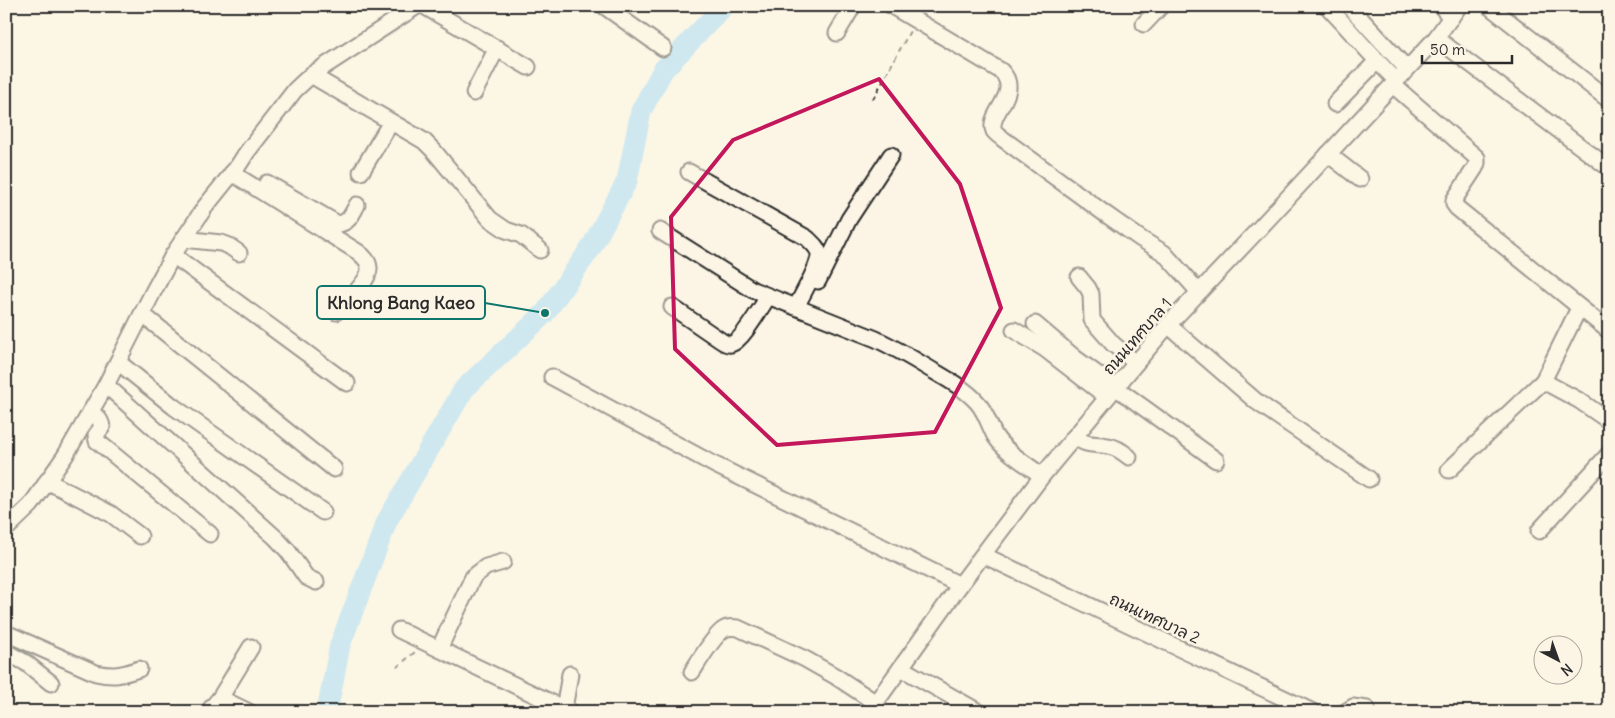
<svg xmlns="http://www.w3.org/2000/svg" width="1615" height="718" viewBox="0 0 1615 718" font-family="Delius,'Playpen Sans Thai',sans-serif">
<rect width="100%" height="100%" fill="#fcf5e5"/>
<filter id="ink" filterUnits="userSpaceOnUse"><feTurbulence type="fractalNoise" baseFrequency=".02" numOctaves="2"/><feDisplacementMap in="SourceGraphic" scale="10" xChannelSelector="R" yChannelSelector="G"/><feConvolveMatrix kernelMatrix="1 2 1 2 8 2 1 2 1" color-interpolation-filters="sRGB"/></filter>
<g filter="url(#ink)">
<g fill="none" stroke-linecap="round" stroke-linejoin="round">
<path stroke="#99d8fa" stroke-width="21" d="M 327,712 L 340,645 L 387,521 L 464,389 L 545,313 L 591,248 L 627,181 L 641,111 L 663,70 L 724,6"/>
<g stroke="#2b2b2b" stroke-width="19">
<g id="minor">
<path d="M 424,6 L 528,67"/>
<path d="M 604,6 L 663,48"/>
<path d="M 892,6 L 1001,71 C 1023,93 986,114 994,131 C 996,134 1001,137 1003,139 L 1104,213 L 1141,239 L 1164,253 L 1199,292"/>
<path d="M 1327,6 C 1351,31 1372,57 1397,81"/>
<path d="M 1349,6 L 1407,69"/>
<path d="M 1441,6 L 1451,18"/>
<path d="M 1489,6 L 1609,100"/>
<path d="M 1144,24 L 1161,6"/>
<path d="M 837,33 L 853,6"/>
<path d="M 1436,38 L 1609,168"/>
<path d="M 311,75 L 424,141 L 434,151 L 490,219 L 506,230 L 521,235 L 540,250"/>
<path d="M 1393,85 L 1477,158 L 1477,163 L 1475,168 L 1454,200 L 1454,204 L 1457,208 L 1609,331"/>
<path d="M 474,93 L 497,48"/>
<path d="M 1335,104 L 1377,61"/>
<path d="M 1328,154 L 1360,179"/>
<path d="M 361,172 L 391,122"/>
<path d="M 689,172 L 807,238 C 811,242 818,247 819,254 C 820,264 801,297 796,307"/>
<path d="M 232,173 L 358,252 C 363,256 369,261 369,268 C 370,281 345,303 336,312"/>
<path d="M 267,183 L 338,224 C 349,223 352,214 357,205"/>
<path d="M 660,231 L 753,290 L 876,339 C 895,348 912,358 930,369 C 947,379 964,388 977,402 C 986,412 989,425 995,436 C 1004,451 1028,465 1042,476"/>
<path d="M 183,239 L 221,243 L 229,246 L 239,253"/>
<path d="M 173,255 L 347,383"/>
<path d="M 1079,277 L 1088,288 L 1091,294 L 1092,320 L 1113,344 L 1136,363"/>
<path d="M 818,281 L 849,219 L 891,155"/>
<path d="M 672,307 L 720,340 C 723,342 727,345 731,344 C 742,341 761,307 768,297"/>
<path d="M 142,314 L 334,469"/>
<path d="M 1035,324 L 1075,358 L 1216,460"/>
<path d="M 1168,325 L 1257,402 L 1369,479"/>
<path d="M 1014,330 L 1045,349 L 1107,397"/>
<path d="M 118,362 L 174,407 L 323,512"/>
<path d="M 552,377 L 713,464 L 960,585"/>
<path d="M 1543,381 L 1579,308"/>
<path d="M 106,385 L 276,538 L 288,551 L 306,577 L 316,582"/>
<path d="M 90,412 C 96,416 101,419 102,427 L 96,435 L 97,441 L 210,534"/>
<path d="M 1074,437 C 1090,447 1092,443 1108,446 C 1116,447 1123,452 1129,457"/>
<path d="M 1449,470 L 1543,381 L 1580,401 L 1609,421"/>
<path d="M 47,481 L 111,514 L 140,536"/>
<path d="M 6,529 L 31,505 L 65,456 L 106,385 L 153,292 L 173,255 L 205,207 L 238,166 L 247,152 L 295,90 L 311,75 L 417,6"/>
<path d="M 1539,531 L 1609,454"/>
<path d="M 983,555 L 1313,712"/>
<path d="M 399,630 L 571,712"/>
<path d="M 6,633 L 96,673 C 114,677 121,675 139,669"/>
<path d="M 439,649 L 473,577 L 486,567 L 503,562"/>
<path d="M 6,652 L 26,663 L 51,683"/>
<path d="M 901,668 L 979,712"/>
<path d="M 692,672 C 699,661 713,637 723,630 C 727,627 732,627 738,628 L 805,659 L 835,676 L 876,703"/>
<path d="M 220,698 L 249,712"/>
<path d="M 564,709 L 570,674"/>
<path d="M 208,712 L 220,698 L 251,647"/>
<path d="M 869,712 L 960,585 L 1042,476 L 1136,363 L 1168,325 L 1256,232 L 1436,38 L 1459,6"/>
<path d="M 1345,712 L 1353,707 L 1367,709"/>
</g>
</g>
<g stroke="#2b2b2b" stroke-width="2" stroke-dasharray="5 4" stroke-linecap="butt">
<path d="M 873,99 L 910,31"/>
<path d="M 397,667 L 415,652"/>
</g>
<use href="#minor" stroke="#fcf5e5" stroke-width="15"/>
</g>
</g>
<path d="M0 0H1615V718H0ZM 879,79 L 960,184 L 1001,308 L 935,432 L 777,445 L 675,349 L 671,217 L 733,140 Z" fill="#fcf5e5" fill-opacity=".55" fill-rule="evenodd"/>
<path fill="none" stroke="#c2185b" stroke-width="4" stroke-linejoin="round" d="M 879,79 L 960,184 L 1001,308 L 935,432 L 777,445 L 675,349 L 671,217 L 733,140 Z"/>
<g text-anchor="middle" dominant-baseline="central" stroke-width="5" stroke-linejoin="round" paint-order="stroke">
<g font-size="16" fill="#2b2b2b" stroke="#fcf5e5">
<text transform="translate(1137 336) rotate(-49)">ถนนเทศบาล 1</text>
<text transform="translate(1155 618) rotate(25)">ถนนเทศบาล 2</text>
</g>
</g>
<path fill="none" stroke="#0f766e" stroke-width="2" d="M545 313L485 303"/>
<circle fill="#0f766e" stroke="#fcf5e5" stroke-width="2" cx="545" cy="313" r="5"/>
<rect fill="#fcf5e5" stroke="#0f766e" stroke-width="2" x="317" y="286" width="168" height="33" rx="5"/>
<g font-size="18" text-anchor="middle" font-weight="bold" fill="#2b2b2b">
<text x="401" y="309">Khlong Bang Kaeo</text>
</g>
<rect width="1615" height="718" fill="none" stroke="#fcf5e5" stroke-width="25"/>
<rect x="12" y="12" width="1590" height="693" fill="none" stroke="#2b2b2b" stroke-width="2" filter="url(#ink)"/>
<g transform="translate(1558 660) rotate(139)"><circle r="24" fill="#fcf5e5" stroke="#a8a49b"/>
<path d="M0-4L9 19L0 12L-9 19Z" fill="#2b2b2b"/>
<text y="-8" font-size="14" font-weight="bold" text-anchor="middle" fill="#2b2b2b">N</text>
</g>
<path d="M1422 55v8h90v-8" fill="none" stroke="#2b2b2b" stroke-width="2.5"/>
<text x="1430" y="55" font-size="15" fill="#2b2b2b" stroke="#fcf5e5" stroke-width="4" paint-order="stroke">50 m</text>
</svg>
